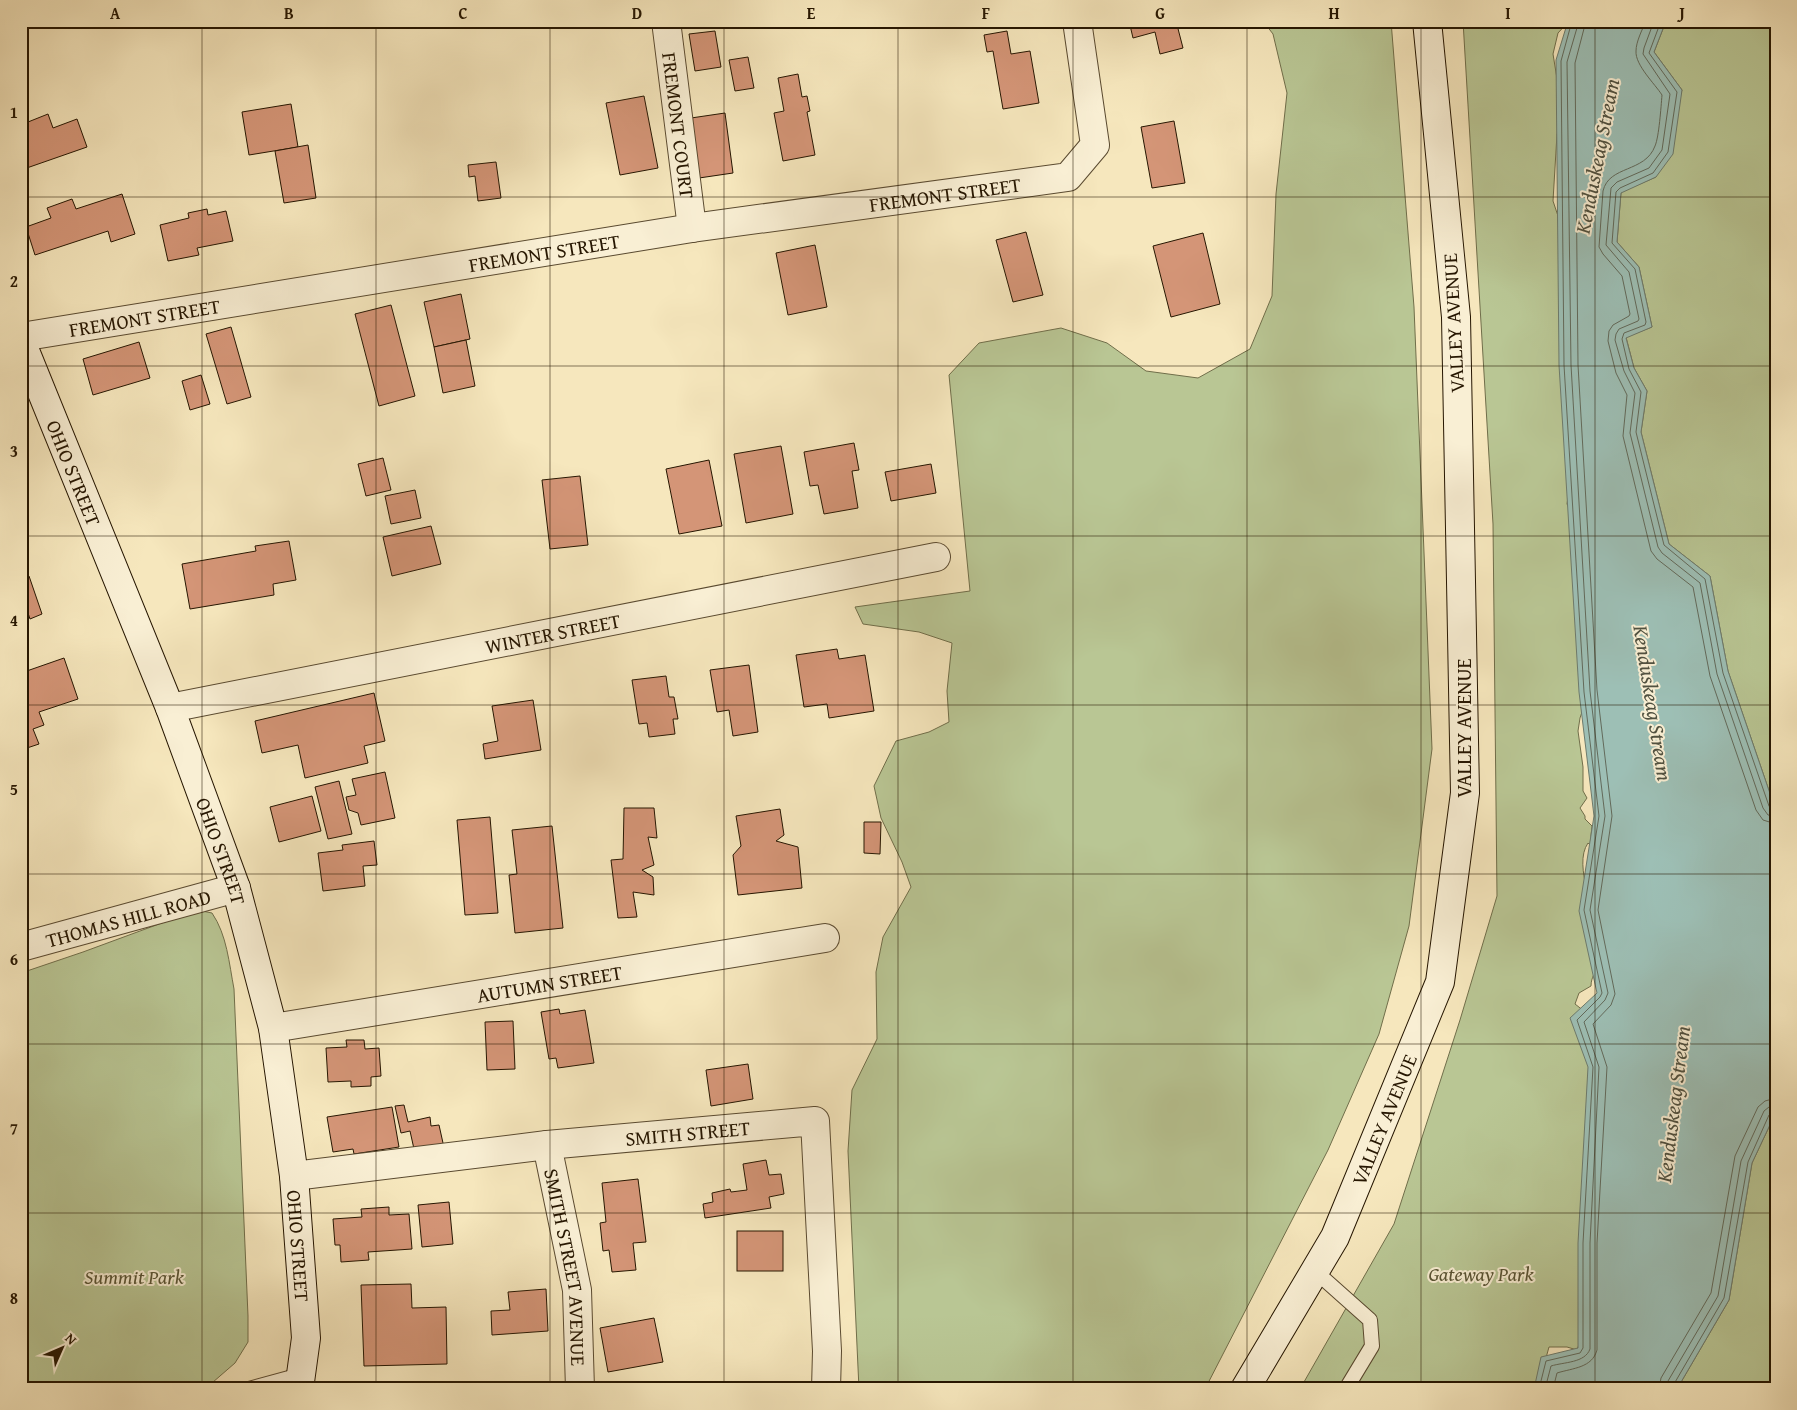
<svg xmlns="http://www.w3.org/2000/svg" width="1797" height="1410" viewBox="0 0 1797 1410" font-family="'Gentium Book Plus',serif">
<rect width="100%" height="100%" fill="#f6e7bd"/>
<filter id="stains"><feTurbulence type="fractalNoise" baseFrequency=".004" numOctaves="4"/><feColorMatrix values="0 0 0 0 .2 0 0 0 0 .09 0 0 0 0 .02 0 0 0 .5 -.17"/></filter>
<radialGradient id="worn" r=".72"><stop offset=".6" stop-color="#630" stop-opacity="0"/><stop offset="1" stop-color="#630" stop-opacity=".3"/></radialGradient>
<g fill="#b9c694" stroke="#706e4a">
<path d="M 1263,21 L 1391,21 L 1414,307 L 1432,749 L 1409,926 L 1379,1034 L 1328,1150 L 1205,1389 L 859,1389 L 848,1151 L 852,1090 L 877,1039 L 876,972 L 883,937 L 911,887 L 902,862 L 881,818 L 874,786 L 896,741 L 929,732 L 949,722 L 947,691 L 952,643 L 919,632 L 863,624 L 855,607 L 970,591 L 949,375 L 979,343 L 1061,328 L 1107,343 L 1146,371 L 1198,378 L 1250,349 L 1272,296 L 1276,194 L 1287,93 L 1273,34 Z"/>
<path d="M 1463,21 L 1569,21 L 1558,33 L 1553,54 L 1564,122 L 1557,134 L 1553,201 L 1558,216 L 1570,483 L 1567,504 L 1569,508 L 1582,712 L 1580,718 L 1578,731 L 1583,767 L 1583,791 L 1587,798 L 1580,808 L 1585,816 L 1585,819 L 1592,826 L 1590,845 L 1588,843 C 1572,866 1598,915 1599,941 C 1600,948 1600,957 1598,964 C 1596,972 1591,977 1591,986 L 1579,993 L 1575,1004 L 1584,1011 L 1592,1047 L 1586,1325 L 1577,1350 L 1567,1347 L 1549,1347 L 1541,1376 L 1534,1389 L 1300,1389 L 1394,1224 L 1460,1020 L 1497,896 L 1493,524 Z"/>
<path d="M 1666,21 L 1776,21 L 1776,811 L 1728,671 L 1710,576 L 1669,544 L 1641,432 L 1647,391 L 1634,368 L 1626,337 L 1652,327 L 1639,267 L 1617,242 L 1621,192 L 1656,177 L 1682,90 L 1654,52 Z"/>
<path d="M 197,910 L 212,913 C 227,935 229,963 234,989 L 248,1316 L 248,1342 L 235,1363 L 205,1389 L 21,1389 L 21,973 L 83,952 Z"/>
<path d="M 1776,1112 L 1776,1389 L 1677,1389 L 1729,1300 L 1752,1163 Z"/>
</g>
<path fill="#9dbfb5" stroke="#6d7b6d" d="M 1568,21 L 1666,21 L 1654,52 L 1682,90 L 1673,154 L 1656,177 L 1621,193 L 1617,242 L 1639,267 L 1652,327 L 1626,338 L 1634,368 L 1647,391 L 1641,432 L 1669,544 L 1710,576 L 1728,671 L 1776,811 L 1776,1112 L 1752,1163 L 1729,1300 L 1677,1389 L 1534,1389 L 1541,1357 L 1578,1348 L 1578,1243 L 1588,1067 L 1570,1018 L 1597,993 L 1579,911 L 1594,816 L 1579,692 L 1559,365 L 1556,60 Z"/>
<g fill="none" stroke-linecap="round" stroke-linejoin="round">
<g stroke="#626a5b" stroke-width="1">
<path d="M 1646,21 C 1642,30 1636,42 1636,51 C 1635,65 1655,84 1662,95 C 1661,107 1659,137 1655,146 C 1645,173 1609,165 1603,191 L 1599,247 L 1603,254 L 1622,276 L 1630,314 L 1629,316 L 1613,325 L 1609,331 L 1608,341 L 1616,373 L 1627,395 L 1623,436 L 1651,551 L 1657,559 L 1693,587 L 1710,676 L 1756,810 L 1763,820 L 1776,824"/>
<path d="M 1654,21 L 1644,48 L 1643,54 L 1670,94 L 1662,150 L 1649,168 L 1617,182 L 1611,188 L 1606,245 L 1629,272 L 1639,319 L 1638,321 L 1619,329 L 1616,334 L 1615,340 L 1624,371 L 1635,393 L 1630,433 L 1658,547 L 1662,553 L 1700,583 L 1717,674 L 1763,808 L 1768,815 L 1776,816"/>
<path d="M 1661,21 L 1649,53 L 1677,92 L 1668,152 L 1653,173 L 1620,188 L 1616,192 L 1612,243 L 1635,269 L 1646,322 L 1645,325 L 1624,333 L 1622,339 L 1629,369 L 1641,392 L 1636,432 L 1664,545 L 1705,579 L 1723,673 L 1769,806 L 1771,809 L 1776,810"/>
<path d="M 1539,1389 L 1546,1361 L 1580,1353 L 1583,1348 L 1583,1243 L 1593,1067 L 1577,1020 L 1600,997 L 1602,993 L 1584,910 L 1599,816 L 1584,692 L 1564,365 L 1561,61 L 1572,21"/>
<path d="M 1545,1389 L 1551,1366 C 1564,1362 1585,1363 1590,1349 L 1590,1243 L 1599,1067 L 1584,1022 L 1605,1000 L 1608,993 L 1590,910 L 1605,816 L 1590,691 L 1571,365 L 1567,62 L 1579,21"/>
<path d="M 1553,1389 L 1557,1373 C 1573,1368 1592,1368 1597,1350 L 1597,1243 L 1607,1067 L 1593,1024 L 1611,1005 L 1615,994 L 1598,910 L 1612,816 L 1597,690 L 1578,365 L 1575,63 L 1586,21"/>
<path d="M 1659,1389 L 1661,1378 L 1711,1293 L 1735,1156 L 1758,1107 L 1765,1101 L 1776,1098"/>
<path d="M 1667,1389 L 1668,1381 L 1718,1296 L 1741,1161 L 1764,1111 L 1769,1107 L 1776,1106"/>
<path d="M 1673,1389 L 1674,1384 L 1724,1298 L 1748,1162 L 1769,1115 L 1772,1112 L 1776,1112"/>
</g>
</g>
<g fill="#d49577" stroke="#261601">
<path d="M 1129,21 L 1176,21 L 1183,48 L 1160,54 L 1155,32 L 1133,38 Z"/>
<path d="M 715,31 L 721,67 L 695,71 L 689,34 Z"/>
<path d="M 1007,31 L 1011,54 L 1030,51 L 1039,103 L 1003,109 L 993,51 L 987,52 L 984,35 Z"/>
<path d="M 748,57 L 754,88 L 735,91 L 729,60 Z"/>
<path d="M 798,74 L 802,97 L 807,96 L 810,111 L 807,112 L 815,155 L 783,161 L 774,113 L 784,111 L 778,78 Z"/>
<path d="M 644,96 L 658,168 L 620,175 L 606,103 Z"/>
<path d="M 291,104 L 298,147 L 249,155 L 242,112 Z"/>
<path d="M 725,113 L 733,173 L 699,178 L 691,118 Z"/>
<path d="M 48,114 L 53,128 L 77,119 L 87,147 L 21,170 L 21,141 L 28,139 L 23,124 Z"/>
<path d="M 1174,121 L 1185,183 L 1152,188 L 1141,127 Z"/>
<path d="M 308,145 L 316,198 L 284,203 L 275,151 Z"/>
<path d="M 496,162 L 501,198 L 478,201 L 475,176 L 469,177 L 468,165 Z"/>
<path d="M 122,194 L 135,234 L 111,242 L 108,231 L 35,255 L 26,227 L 51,218 L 47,208 L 72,199 L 76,209 Z"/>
<path d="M 207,209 L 208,215 L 226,211 L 233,241 L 197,248 L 199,255 L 168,261 L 160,225 L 189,218 L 188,213 Z"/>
<path d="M 1026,232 L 1043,295 L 1013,302 L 996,240 Z"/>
<path d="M 1203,233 L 1220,304 L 1171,317 L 1153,246 Z"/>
<path d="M 815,245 L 827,307 L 788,315 L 776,253 Z"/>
<path d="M 461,294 L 470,339 L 434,347 L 424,302 Z"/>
<path d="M 391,305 L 415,396 L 379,406 L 355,314 Z"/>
<path d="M 231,327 L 251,397 L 227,404 L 206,334 Z"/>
<path d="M 466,340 L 475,386 L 443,393 L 434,347 Z"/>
<path d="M 139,342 L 150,378 L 93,395 L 83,359 Z"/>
<path d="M 201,375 L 210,404 L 190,410 L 182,381 Z"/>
<path d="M 854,443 L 859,470 L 852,471 L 858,508 L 824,514 L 818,485 L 810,486 L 804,452 Z"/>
<path d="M 781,446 L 793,514 L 746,523 L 734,454 Z"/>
<path d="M 383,458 L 391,490 L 366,496 L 358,464 Z"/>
<path d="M 709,460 L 722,526 L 679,534 L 666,469 Z"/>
<path d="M 931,464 L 936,493 L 891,501 L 885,472 Z"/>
<path d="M 580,476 L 588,545 L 550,549 L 542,480 Z"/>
<path d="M 415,490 L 421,518 L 391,524 L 385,496 Z"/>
<path d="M 431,526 L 441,564 L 392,576 L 383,537 Z"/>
<path d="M 289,541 L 296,580 L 273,584 L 274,595 L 190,609 L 182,564 L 256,551 L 255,546 Z"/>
<path d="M 29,576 L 42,614 L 30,619 L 28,613 L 21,615 L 21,579 Z"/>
<path d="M 837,649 L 839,659 L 865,655 L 874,711 L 829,718 L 827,704 L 804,707 L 796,655 Z"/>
<path d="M 64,658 L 78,699 L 39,712 L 44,725 L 33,729 L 39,744 L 21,750 L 21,673 Z"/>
<path d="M 749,665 L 758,732 L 733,736 L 729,710 L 717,712 L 710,670 Z"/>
<path d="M 666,676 L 669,697 L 674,697 L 678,719 L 673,719 L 675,734 L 649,737 L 647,723 L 639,724 L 632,680 Z"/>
<path d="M 374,693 L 385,741 L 364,746 L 368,763 L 305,778 L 298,745 L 262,753 L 255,721 Z"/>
<path d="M 533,700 L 541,750 L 485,759 L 483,744 L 498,741 L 492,706 Z"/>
<path d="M 385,772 L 395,818 L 361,825 L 358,813 L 349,810 L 346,797 L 356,795 L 352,779 Z"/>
<path d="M 339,781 L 352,834 L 328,839 L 315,787 Z"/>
<path d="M 312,796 L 321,831 L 279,842 L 270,807 Z"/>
<path d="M 624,808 L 654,808 L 657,838 L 648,837 L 654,865 L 642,870 L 653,877 L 654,895 L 633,892 L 637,917 L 618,918 L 611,860 L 623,859 Z"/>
<path d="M 780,809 L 784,835 L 776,841 L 798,847 L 802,888 L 738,895 L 733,855 L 741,846 L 736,816 Z"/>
<path d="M 490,817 L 498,913 L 465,915 L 457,820 Z"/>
<path d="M 864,822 L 881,822 L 880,854 L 864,853 Z"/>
<path d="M 552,826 L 563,928 L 515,933 L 509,875 L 517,874 L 512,830 Z"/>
<path d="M 374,841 L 377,865 L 363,866 L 365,886 L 323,891 L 318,853 L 343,850 L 342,845 Z"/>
<path d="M 559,1009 L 560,1014 L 585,1010 L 594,1063 L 558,1068 L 556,1058 L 549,1059 L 541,1012 Z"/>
<path d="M 513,1021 L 515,1069 L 487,1070 L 485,1022 Z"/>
<path d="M 346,1040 L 364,1040 L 365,1049 L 379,1048 L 381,1076 L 371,1077 L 371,1086 L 351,1087 L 351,1081 L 328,1082 L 326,1048 L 347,1047 Z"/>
<path d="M 748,1064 L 753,1099 L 711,1106 L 706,1070 Z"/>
<path d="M 404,1105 L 408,1122 L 430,1117 L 431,1126 L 439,1125 L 445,1152 L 414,1149 L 410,1131 L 401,1133 L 395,1106 Z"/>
<path d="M 392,1107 L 399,1147 L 354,1154 L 353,1149 L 333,1152 L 327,1117 Z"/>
<path d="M 766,1160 L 769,1175 L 781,1174 L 784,1194 L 769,1197 L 771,1208 L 705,1218 L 703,1204 L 713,1202 L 712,1193 L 730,1189 L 731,1192 L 747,1190 L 743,1164 Z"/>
<path d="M 638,1179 L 646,1242 L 633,1243 L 636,1270 L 612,1272 L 609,1250 L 603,1251 L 600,1223 L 606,1222 L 602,1183 Z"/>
<path d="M 449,1202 L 453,1244 L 422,1247 L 418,1205 Z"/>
<path d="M 389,1207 L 389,1215 L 409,1214 L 412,1249 L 368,1252 L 369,1260 L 341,1262 L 340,1245 L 335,1245 L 333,1219 L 362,1217 L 361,1209 Z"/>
<rect x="737" y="1231" width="46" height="40"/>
<path d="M 411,1284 L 412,1308 L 446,1307 L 447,1364 L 364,1366 L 361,1285 Z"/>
<path d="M 546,1289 L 548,1331 L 492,1335 L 491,1311 L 510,1310 L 508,1292 Z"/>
<path d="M 654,1318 L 663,1362 L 608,1372 L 600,1328 Z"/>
</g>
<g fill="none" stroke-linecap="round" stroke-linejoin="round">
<g stroke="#5a4a30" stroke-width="16">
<g id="lane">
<path d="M 1315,1271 L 1370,1320 L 1372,1346 L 1346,1389"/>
<path d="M 249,1389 L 300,1375"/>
</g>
</g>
<g stroke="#5a4a30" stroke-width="30">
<g id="street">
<path id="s1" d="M 666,21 L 692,228"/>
<path id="s2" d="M 21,337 L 692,228 L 1068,177 L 1095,145 L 1077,21"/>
<path id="s3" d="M 170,708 L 936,557"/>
<path id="s4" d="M 21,947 L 236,888"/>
<path id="s5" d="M 273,1028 L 825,938"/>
<path id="s6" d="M 547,1145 L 577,1290 L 580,1389"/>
<path id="s7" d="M 294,1176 L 547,1145 L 815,1121 L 827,1351 L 826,1389"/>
</g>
</g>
<g stroke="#261601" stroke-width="30">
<g id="secondary">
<path id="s8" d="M 21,341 L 170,708 L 236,888 L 273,1028 L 294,1176 L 306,1338 L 299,1389"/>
<path id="s9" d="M 1245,1389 L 1335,1237 L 1440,982 L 1465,793 L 1456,317 L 1427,21"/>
</g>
</g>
<use href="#lane" stroke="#f9efd4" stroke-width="14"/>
<use href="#street" stroke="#f9efd4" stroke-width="28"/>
<use href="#secondary" stroke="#f9efd4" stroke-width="28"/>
</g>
<path fill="none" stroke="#261601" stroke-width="1" stroke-opacity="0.55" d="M 202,21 L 202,1389M 376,21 L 376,1389M 550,21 L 550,1389M 724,21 L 724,1389M 898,21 L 898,1389M 1073,21 L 1073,1389M 1247,21 L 1247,1389M 1421,21 L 1421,1389M 1595,21 L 1595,1389M 21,197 L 1776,197M 21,366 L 1776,366M 21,536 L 1776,536M 21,705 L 1776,705M 21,874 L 1776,874M 21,1044 L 1776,1044M 21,1213 L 1776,1213"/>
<g text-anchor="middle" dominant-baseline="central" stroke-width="4" stroke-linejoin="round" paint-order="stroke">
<g font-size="20" fill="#261601" stroke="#f9efd4">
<text stroke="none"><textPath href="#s1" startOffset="105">FREMONT COURT</textPath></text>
<text stroke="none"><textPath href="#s2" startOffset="935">FREMONT STREET</textPath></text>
<text stroke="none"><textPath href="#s2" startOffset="530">FREMONT STREET</textPath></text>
<text stroke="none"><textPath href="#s2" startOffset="125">FREMONT STREET</textPath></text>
<text transform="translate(1453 323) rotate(-93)">VALLEY AVENUE</text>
<text stroke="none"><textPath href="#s8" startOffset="142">OHIO STREET</textPath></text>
<text stroke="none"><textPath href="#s3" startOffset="390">WINTER STREET</textPath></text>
<text transform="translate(1463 728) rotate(-90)">VALLEY AVENUE</text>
<text stroke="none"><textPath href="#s8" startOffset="548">OHIO STREET</textPath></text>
<text stroke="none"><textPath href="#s4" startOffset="111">THOMAS HILL ROAD</textPath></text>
<text stroke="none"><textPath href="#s5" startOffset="280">AUTUMN STREET</textPath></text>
<text stroke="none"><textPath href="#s9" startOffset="304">VALLEY AVENUE</textPath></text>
<text stroke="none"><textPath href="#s7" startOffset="396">SMITH STREET</textPath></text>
<text stroke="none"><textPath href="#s8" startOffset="952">OHIO STREET</textPath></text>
<text stroke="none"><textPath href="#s6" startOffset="124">SMITH STREET AVENUE</textPath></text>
</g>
<g font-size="20" font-style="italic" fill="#595434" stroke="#f9efd4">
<text x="1481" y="1273">Gateway Park</text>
<text x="134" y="1276">Summit Park</text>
</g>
<g font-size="21" font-style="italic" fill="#505140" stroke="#f9efd4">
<text transform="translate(1597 156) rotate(-79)">Kenduskeag Stream</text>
<text transform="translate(1653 703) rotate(81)">Kenduskeag Stream</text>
<text transform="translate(1673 1104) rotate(-83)">Kenduskeag Stream</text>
</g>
</g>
<rect width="1797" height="1410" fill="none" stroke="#f6e7bd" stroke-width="55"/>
<g transform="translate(62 1348) rotate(45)" stroke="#f9efd4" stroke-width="4" paint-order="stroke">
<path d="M0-4L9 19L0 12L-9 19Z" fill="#261601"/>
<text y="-8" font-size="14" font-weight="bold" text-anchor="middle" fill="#261601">N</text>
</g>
<rect x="28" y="28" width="1742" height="1354" fill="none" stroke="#261601" stroke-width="2"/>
<g font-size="16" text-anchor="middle" font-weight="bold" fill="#261601">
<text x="115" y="19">A</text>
<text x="289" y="19">B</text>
<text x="463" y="19">C</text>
<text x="637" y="19">D</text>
<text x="811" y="19">E</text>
<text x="986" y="19">F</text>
<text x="1160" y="19">G</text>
<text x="1334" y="19">H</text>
<text x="1508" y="19">I</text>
<text x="1682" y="19">J</text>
<text x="14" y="118">1</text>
<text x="14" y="287">2</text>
<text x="14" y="457">3</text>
<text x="14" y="626">4</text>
<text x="14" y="795">5</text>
<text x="14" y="965">6</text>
<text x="14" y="1134">7</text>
<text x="14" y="1304">8</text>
</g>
<rect width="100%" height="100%" filter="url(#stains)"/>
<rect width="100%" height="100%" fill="url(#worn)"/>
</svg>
